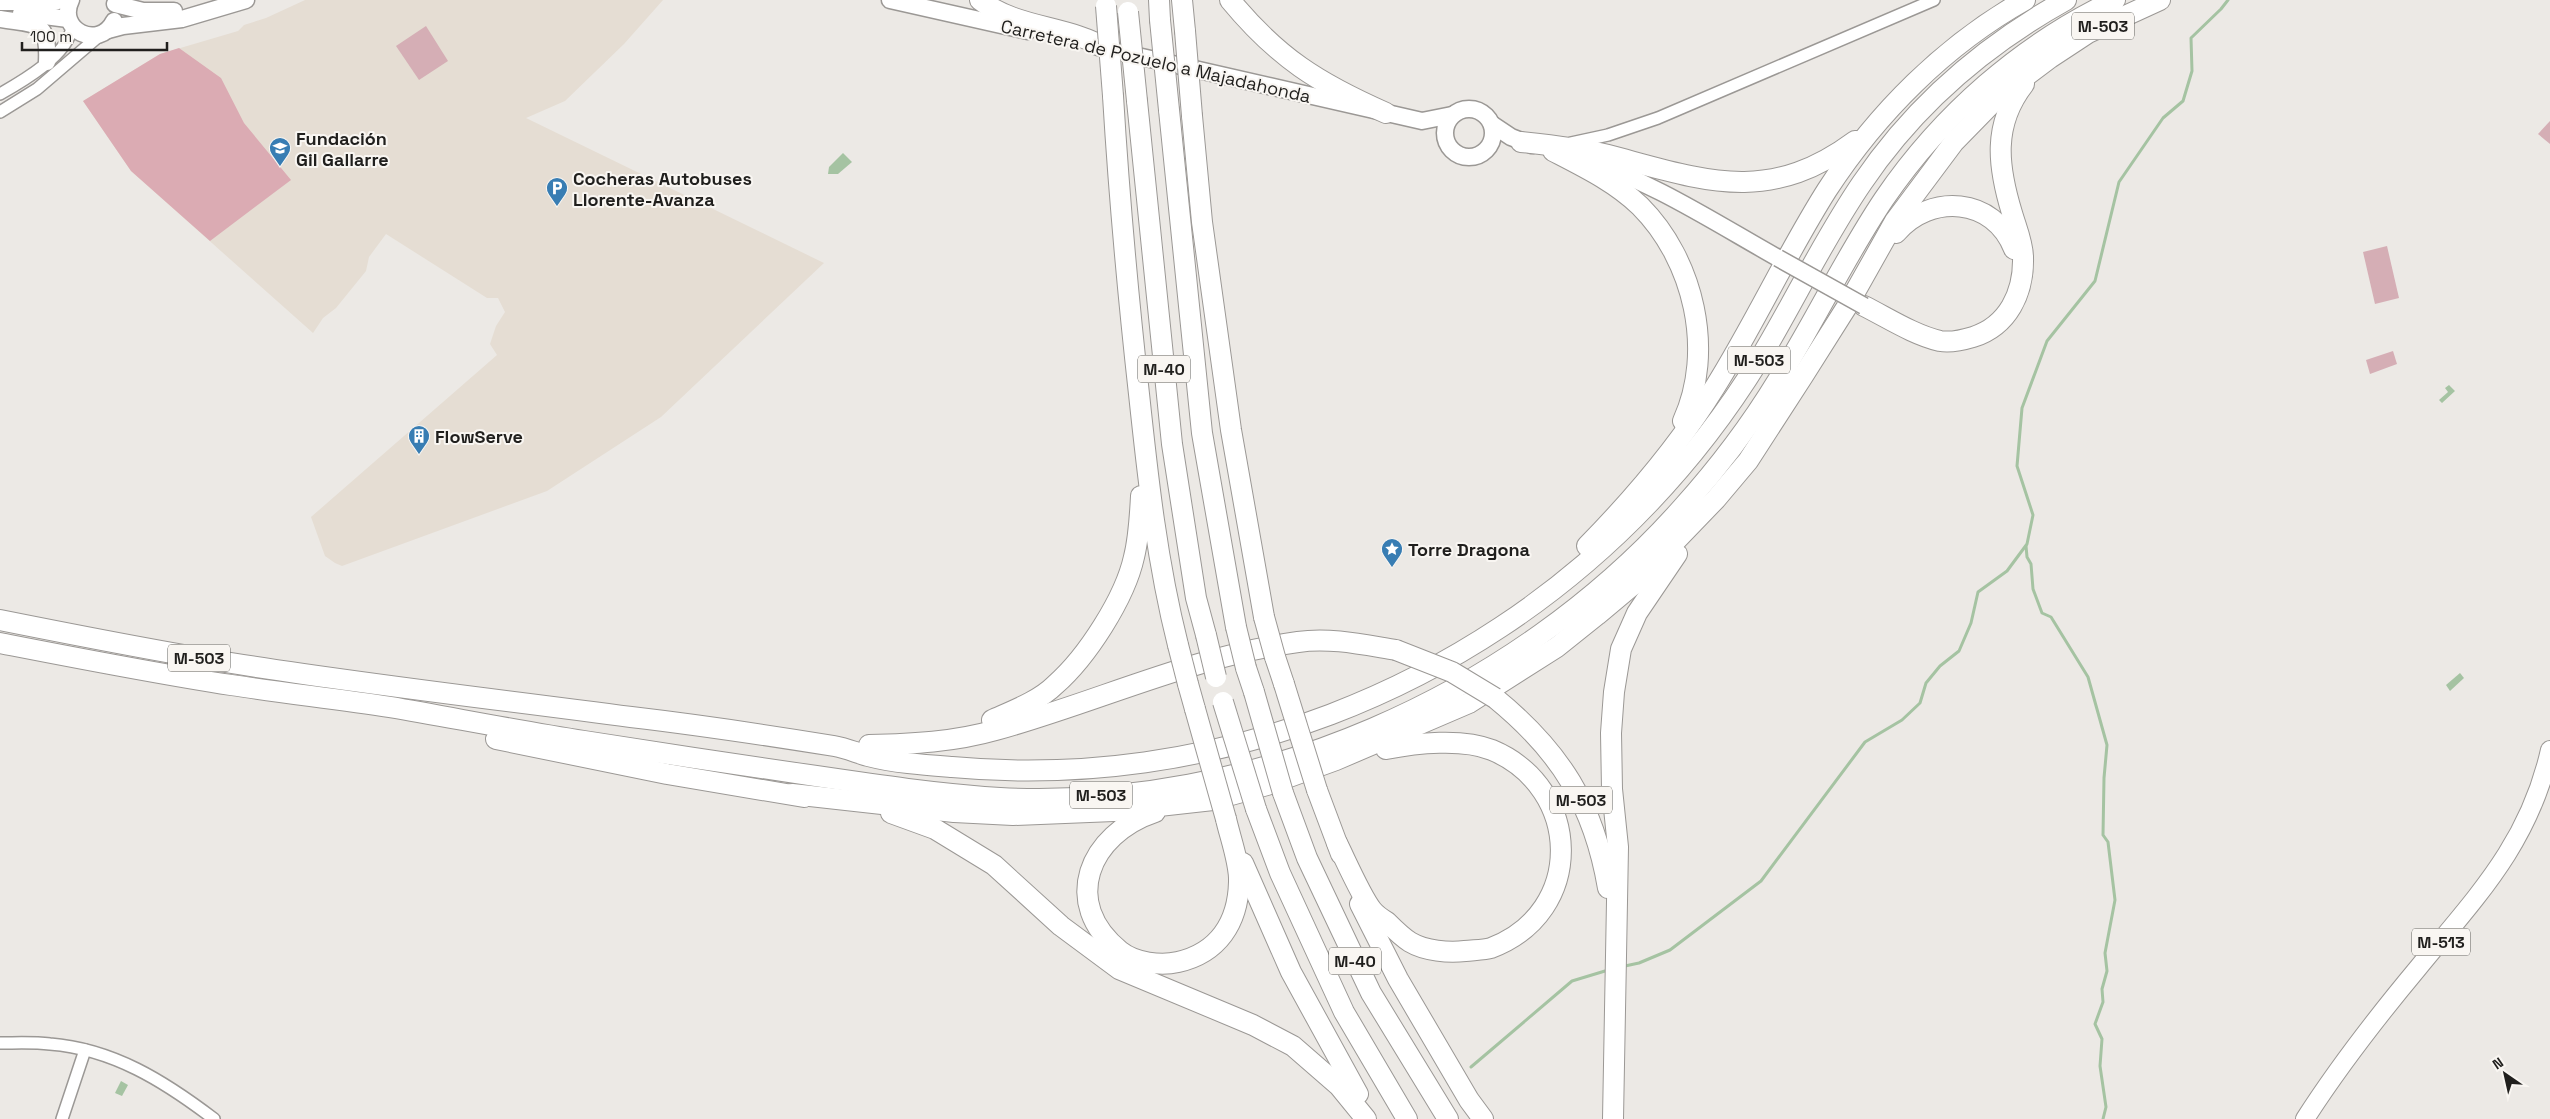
<svg xmlns="http://www.w3.org/2000/svg" width="2550" height="1119" viewBox="0 0 2550 1119" font-family="'Space Grotesk',sans-serif">
<rect width="100%" height="100%" fill="#ece9e5"/>
<path fill="#e5ddd3" d="M 305,0 L 663,0 L 624,44 L 565,101 L 526,118 L 824,263 L 661,417 L 547,491 L 342,566 L 335,563 L 325,556 L 311,517 L 497,355 L 490,344 L 496,326 L 505,312 L 498,298 L 487,298 L 386,234 L 369,257 L 366,271 L 336,308 L 323,318 L 313,333 L 131,171 L 83,101 L 160,54 L 238,31 L 244,25 L 266,18 Z"/>
<g fill="#d5aeb5">
<path d="M 426,26 L 448,61 L 419,80 L 396,46 Z"/>
<path d="M 2550,121 L 2550,144 L 2538,134 Z"/>
<path d="M 2387,246 L 2399,298 L 2375,304 L 2363,252 Z"/>
<path d="M 2393,351 L 2397,364 L 2370,374 L 2366,360 Z"/>
</g>
<path fill="#dbabb3" d="M 179,48 L 221,78 L 244,123 L 291,180 L 210,241 L 131,171 L 83,101 L 160,54 Z"/>
<g fill="#a5c3a2">
<path d="M 843,153 L 852,162 L 838,174 L 828,174 L 829,167 Z"/>
<path d="M 2449,385 L 2455,391 L 2442,403 L 2439,400 L 2448,392 L 2445,388 Z"/>
<path d="M 2460,673 L 2464,678 L 2450,691 L 2446,685 Z"/>
<path d="M 121,1081 L 128,1085 L 122,1096 L 115,1093 Z"/>
</g>
<g fill="none" stroke-linecap="round" stroke-linejoin="round">
<g stroke="#a5c3a2" stroke-width="3">
<path d="M 2026,546 L 2027,557 L 2031,564 L 2033,589 L 2042,613 L 2051,617 L 2088,677 L 2107,745 L 2104,778 L 2103,835 L 2108,842 L 2115,900 L 2105,953 L 2107,971 L 2102,989 L 2103,1002 L 2095,1024 L 2102,1039 L 2100,1066 L 2106,1107 L 2103,1119"/>
<path d="M 1625,966 L 1639,963 L 1670,950 L 1761,881 L 1865,742 L 1902,720 L 1920,703 L 1926,683 L 1940,666 L 1959,651 L 1971,623 L 1978,592 L 2007,571 L 2027,544 L 2033,515 L 2017,466 L 2022,408 L 2047,341 L 2095,281 L 2119,182 L 2163,118 L 2183,101 L 2192,71 L 2191,38 L 2221,9 L 2228,0"/>
<path d="M 1471,1067 L 1572,981 L 1605,971"/>
</g>
<g stroke="#9b9895" stroke-width="14">
<g id="street">
<path d="M 0,94 C 23,81 68,55 72,27"/>
<path d="M 0,112 L 37,89 L 99,36"/>
<path d="M 1571,143 L 1608,135 L 1658,118 L 1934,0"/>
<path d="M 0,1043 C 16,1043 33,1042 50,1044 C 113,1049 164,1081 214,1119"/>
<path d="M 62,1119 L 85,1050"/>
</g>
</g>
<g stroke="#9b9895" stroke-width="19">
<g id="secondary">
<path d="M 71,0 C 56,30 99,51 114,21"/>
<path d="M 890,0 L 1028,31"/>
<path d="M 0,2 L 54,2 L 61,0"/>
<path d="M 115,4 L 143,11 L 174,11"/>
<path d="M 21,13 L 68,19"/>
<path d="M 0,19 C 36,25 49,19 47,62"/>
<path d="M 108,30 L 123,26 L 182,19 L 246,0"/>
<path d="M 1098,47 L 1422,121 L 1452,115"/>
<circle cx="1469" cy="133" r="24"/>
<path d="M 1493,125 L 1511,137 L 1532,145"/>
<path d="M 1579,158 C 1650,180 1714,222 1778,258"/>
</g>
</g>
<g stroke="#9b9895" stroke-width="20">
<path id="primary" d="M 2305,1119 C 2339,1066 2378,1016 2418,968 C 2476,897 2529,844 2550,750"/>
</g>
<g stroke="#9b9895" stroke-width="22">
<g id="highway">
<path d="M 980,0 C 1017,29 1068,25 1107,49"/>
<path d="M 1159,0 L 1160,20"/>
<path d="M 1182,0 L 1185,31"/>
<path d="M 1230,0 C 1278,58 1318,83 1386,113"/>
<path d="M 1113,96 C 1119,195 1128,295 1139,394 C 1148,479 1157,562 1178,645"/>
<path d="M 1137,101 L 1172,444 L 1196,598 L 1206,635"/>
<path d="M 1169,110 L 1202,433 L 1236,627"/>
<path d="M 1192,116 L 1202,222 L 1231,430 L 1264,617"/>
<path d="M 1521,142 C 1550,145 1579,148 1608,155 C 1703,180 1767,206 1855,141"/>
<path d="M 1553,151 C 1584,167 1615,182 1640,206 C 1694,260 1715,351 1683,421"/>
<path d="M 1896,233 C 1930,193 1994,197 2014,249"/>
<path d="M 1864,306 C 1888,318 1914,335 1940,341 C 1951,343 1963,340 1973,337 C 2008,326 2024,293 2023,257 C 2023,243 2016,227 2012,213 C 1998,167 1992,125 2024,84"/>
<path d="M 1587,546 C 1635,497 1679,445 1715,387 C 1755,323 1787,253 1827,190 C 1877,113 1945,45 2025,0"/>
<path d="M 0,620 C 75,635 150,650 225,662 C 360,684 496,699 631,717 C 699,725 766,735 834,746 C 846,748 857,753 868,756 C 895,763 925,765 952,767 C 1211,791 1470,691 1649,503 C 1690,460 1727,412 1759,360 C 1794,302 1823,240 1862,183 C 1914,106 1985,45 2066,0"/>
<path d="M 0,643 C 77,658 153,673 231,685 C 284,693 337,699 390,707 C 454,718 519,731 584,741 C 661,753 739,765 816,776 C 877,785 938,794 1000,798 C 1252,811 1515,696 1682,508 C 1718,468 1750,426 1778,380 C 1815,321 1845,257 1884,199 C 1942,114 2022,44 2115,0"/>
<path d="M 1275,657 L 1284,684"/>
<path d="M 1246,668 L 1254,692"/>
<path d="M 1188,684 L 1195,709"/>
<path d="M 1495,698 C 1560,751 1594,805 1608,888"/>
<path d="M 992,720 C 1012,711 1039,701 1055,685 C 1087,657 1125,598 1134,557 C 1139,537 1140,516 1141,496"/>
<path d="M 496,739 L 667,774 L 804,797"/>
<path d="M 869,745 C 912,744 954,742 996,730 C 1097,702 1194,656 1298,642 C 1330,637 1365,645 1396,650"/>
<path d="M 1317,790 L 1341,854"/>
<path d="M 1283,793 L 1307,858 L 1371,993 L 1448,1119"/>
<path d="M 792,794 L 954,812 L 1013,815 L 1114,811 L 1213,800 L 1267,785 L 1336,760 L 1469,703 L 1557,647 L 1597,615 L 1634,584 L 1716,499 L 1748,461 L 1803,376 L 1846,308 L 1895,221 L 1954,142 L 1999,96 L 2050,58 L 2088,33 L 2160,0"/>
<path d="M 1256,809 L 1280,873 L 1344,1012 L 1407,1119"/>
<path d="M 1155,812 C 1089,834 1060,903 1120,951 C 1135,963 1161,966 1178,962 C 1218,953 1238,923 1239,882 C 1240,864 1230,837 1226,819"/>
<path d="M 891,813 L 935,829 L 994,865 L 1061,926 L 1119,969 L 1253,1025 L 1293,1046 L 1339,1086 L 1366,1119"/>
<path d="M 1337,843 C 1346,861 1361,896 1372,910 C 1376,915 1382,919 1387,922 C 1394,929 1402,937 1410,942 C 1425,951 1449,953 1465,951 C 1473,950 1484,950 1491,948 C 1586,912 1582,788 1492,750 C 1463,738 1416,743 1386,749"/>
<path d="M 1243,863 L 1291,972 L 1358,1094"/>
<path d="M 1360,904 L 1398,979 L 1469,1100 L 1483,1119"/>
<path d="M 1613,1119 L 1618,847 L 1612,789 L 1611,733 L 1614,692 L 1621,649 L 1637,613 L 1677,554"/>
</g>
</g>
<use href="#street" stroke="#fff" stroke-width="11"/>
<use href="#secondary" stroke="#fff" stroke-width="16"/>
<use href="#primary" stroke="#fff" stroke-width="18"/>
<use href="#highway" stroke="#fff" stroke-width="20"/>
<g stroke="#9b9895" stroke-width="19" stroke-linecap="butt">
<path id="secondary-bridge" d="M 1778,258 L 1864,306"/>
</g>
<g stroke="#9b9895" stroke-width="22" stroke-linecap="butt">
<g id="highway-bridge">
<path d="M 1106,6 L 1113,96"/>
<path d="M 1128,12 L 1137,101"/>
<path d="M 1160,20 L 1169,110"/>
<path d="M 1185,31 L 1192,116"/>
<path d="M 1264,617 L 1275,657"/>
<path d="M 1236,627 L 1246,668"/>
<path d="M 1206,635 L 1216,677"/>
<path d="M 1178,645 L 1188,684"/>
<path d="M 1396,650 L 1452,672 L 1495,698"/>
<path d="M 1284,684 L 1317,790"/>
<path d="M 1254,692 L 1283,793"/>
<path d="M 1223,702 L 1256,809"/>
<path d="M 1195,709 L 1226,819"/>
</g>
</g>
<use href="#secondary-bridge" stroke="#fff" stroke-width="16"/>
<use href="#highway-bridge" stroke="#fff" stroke-width="20"/>
</g>
<defs>
<g id="school-pin" transform="scale(1.125)"><path d="M0 17L-7.5 6A9.5 9.5 0 1 1 7.5 6Z" fill="#387db3" stroke="#f9f6f2"/><path d="M0-5L7-2L0 1L-7-2ZM-4 1L0 2.5L4 1V4Q0 6-4 4Z" fill="#fff"/></g>
<g id="parking-pin" transform="scale(1.125)"><path d="M0 17L-7.5 6A9.5 9.5 0 1 1 7.5 6Z" fill="#387db3" stroke="#f9f6f2"/><path d="M-3.5-5.5H1a3.5 3.5 0 0 1 0 7H-1V5.5H-3.5ZM-1-3.4V-.6H.8a1.4 1.4 0 0 0 0-2.8Z" fill="#fff"/></g>
<g id="building-pin" transform="scale(1.125)"><path d="M0 17L-7.5 6A9.5 9.5 0 1 1 7.5 6Z" fill="#387db3" stroke="#f9f6f2"/><path d="M-4-6H4V6H1V3H-1V6H-4ZM-2.5-4.3h1.7v1.8h-1.7ZM.8-4.3h1.7v1.8H.8ZM-2.5-1h1.7V.8h-1.7ZM.8-1h1.7V.8H.8Z" fill="#fff"/></g>
<g id="sight-pin" transform="scale(1.125)"><path d="M0 17L-7.5 6A9.5 9.5 0 1 1 7.5 6Z" fill="#387db3" stroke="#f9f6f2"/><path d="M0-6L1.8-2.2L6-1.7L2.9 1.2L3.7 5.4L0 3.3L-3.7 5.4L-2.9 1.2L-6-1.7L-1.8-2.2Z" fill="#fff"/></g>
</defs>
<g fill-rule="evenodd">
<use href="#school-pin" x="280" y="148"/>
<use href="#parking-pin" x="557" y="188"/>
<use href="#building-pin" x="419" y="436"/>
<use href="#sight-pin" x="1392" y="549"/>
</g>
<g text-anchor="middle" dominant-baseline="central" stroke-width="4" stroke-linejoin="round" paint-order="stroke">
<g fill="#f9f6f2" stroke="#61605d" stroke-width="1">
<rect x="2072" y="12.5" width="62" height="27" rx="4"/>
<rect x="1728" y="346.5" width="62" height="27" rx="4"/>
<rect x="1138" y="355.5" width="52" height="27" rx="4"/>
<rect x="168" y="644.5" width="62" height="27" rx="4"/>
<rect x="1070" y="781.5" width="62" height="27" rx="4"/>
<rect x="1550" y="786.5" width="62" height="27" rx="4"/>
<rect x="2412" y="928.5" width="58" height="27" rx="4"/>
<rect x="1329" y="947.5" width="52" height="27" rx="4"/>
</g>
<g font-size="16" font-weight="bold" fill="#201f1d">
<text x="2103" y="26">M-503</text>
<text x="1759" y="360">M-503</text>
<text x="1164" y="369">M-40</text>
<text x="199" y="658">M-503</text>
<text x="1101" y="795">M-503</text>
<text x="1581" y="800">M-503</text>
<text x="2441" y="942">M-513</text>
<text x="1355" y="961">M-40</text>
</g>
<g font-size="18" fill="#201f1d" stroke="#f9f6f2">
<text transform="translate(1156 61) rotate(13)">Carretera de Pozuelo a Majadahonda</text>
</g>
<g font-size="18" font-weight="bold" fill="#201f1d" stroke="#f9f6f2" text-anchor="start">
<text x="296" y="138">Fundación<tspan x="296" dy="21">Gil Gallarre</tspan></text>
<text x="573" y="178">Cocheras Autobuses<tspan x="573" dy="21">Llorente-Avanza</tspan></text>
<text x="435" y="436">FlowServe</text>
<text x="1408" y="549">Torre Dragona</text>
</g>
</g>
<g transform="translate(2505 1074) rotate(326)" stroke="#f9f6f2" stroke-width="4" paint-order="stroke">
<path d="M0-4L9 19L0 12L-9 19Z" fill="#201f1d"/>
<text y="-8" font-size="14" font-weight="bold" text-anchor="middle" fill="#201f1d">N</text>
</g>
<path d="M22 42v8h145v-8" fill="none" stroke="#201f1d" stroke-width="2.5"/>
<text x="30" y="42" font-size="15" fill="#201f1d" stroke="#f9f6f2" stroke-width="4" paint-order="stroke">100 m</text>
</svg>
